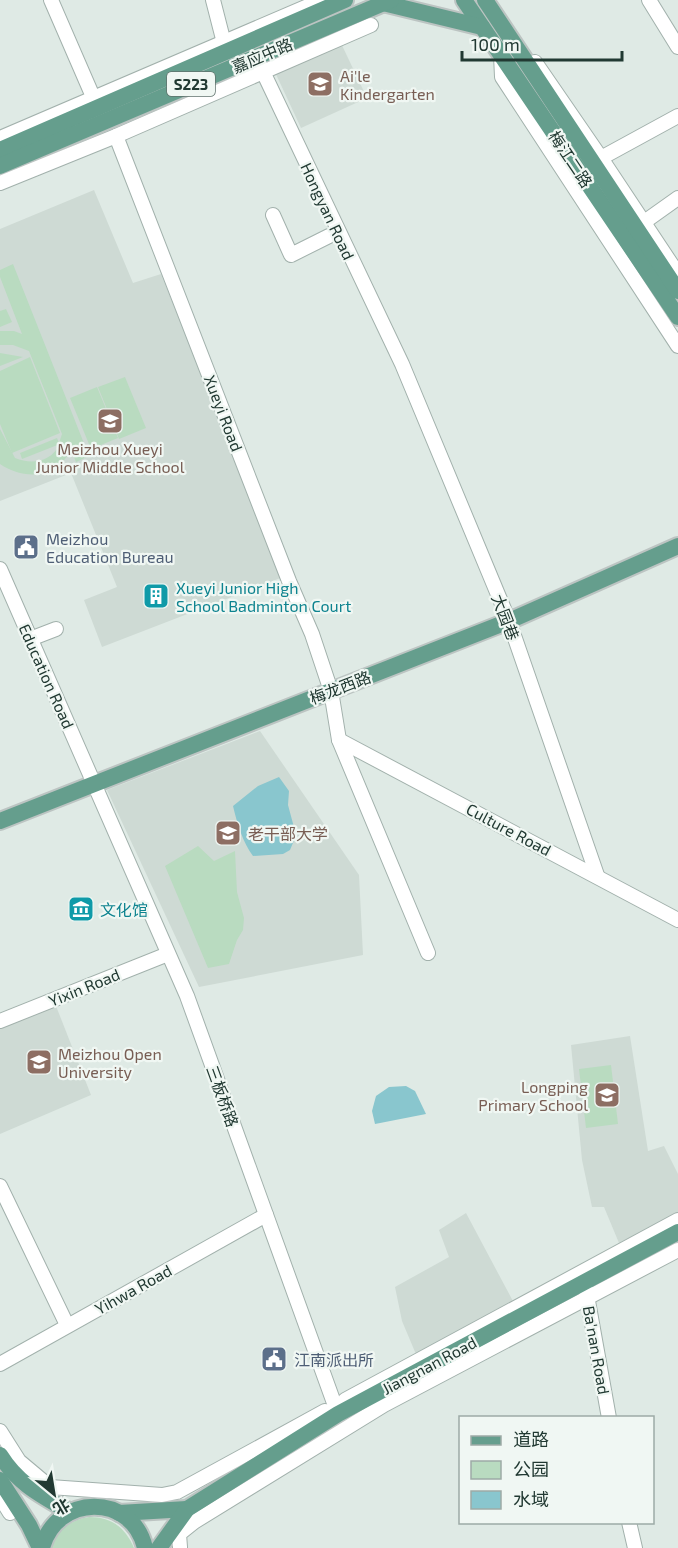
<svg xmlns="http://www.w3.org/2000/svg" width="678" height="1548" viewBox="0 0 678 1548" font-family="'Exo 2','Noto Sans SC',sans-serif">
<rect width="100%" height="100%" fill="#dfeae5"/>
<g fill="#cedad4">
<path d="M 339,39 L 367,98 L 301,128 L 274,70 Z"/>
<path d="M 94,190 L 133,283 L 161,274 L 283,577 L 102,647 L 84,600 L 117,587 L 71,473 L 0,501 L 0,229 Z"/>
<path d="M 260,731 L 359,875 L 363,955 L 199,987 L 107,790 Z"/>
<path d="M 56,1006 L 91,1095 L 0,1134 L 0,1029 Z"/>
<path d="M 630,1036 L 648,1151 L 664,1146 L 678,1174 L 678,1213 L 619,1243 L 604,1207 L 592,1207 L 582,1160 L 571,1045 Z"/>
<path d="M 466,1213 L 515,1305 L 418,1359 L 402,1321 L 395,1287 L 449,1257 L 439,1230 Z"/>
</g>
<g fill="#b9dbc0">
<path d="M 13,264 L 89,456 L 76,462 L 71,450 C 57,478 25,481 0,464 L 0,429 L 15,458 C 32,465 51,462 60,444 L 22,459 L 20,453 L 57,438 L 59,443 L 62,434 L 29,351 L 13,345 L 0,345 L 0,331 L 14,331 L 22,334 L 0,277 L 0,270 Z"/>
<path d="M 6,309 L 12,322 L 0,327 L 0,311 Z"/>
<path d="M 0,353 L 23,357 L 0,366 Z"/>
<path d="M 30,357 L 60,433 L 12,453 L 0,424 L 0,371 Z"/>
<path d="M 125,377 L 146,428 L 119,439 L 98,387 Z"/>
<path d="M 97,387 L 118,438 L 91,449 L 70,398 Z"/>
<path d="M 198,846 L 214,861 L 235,851 L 237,892 L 244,918 L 243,930 L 237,940 L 229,964 L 208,968 L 165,866 Z"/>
<path d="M 611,1065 L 618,1124 L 586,1128 L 579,1069 Z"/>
<path d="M 89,1517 C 111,1517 125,1527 134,1548 L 51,1548 C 58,1530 70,1520 89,1517 Z"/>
</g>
<g fill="#89c6ce">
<path d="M 279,777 L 289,791 L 288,805 L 295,831 L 295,838 L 290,850 L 283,854 L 253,856 C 243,843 237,823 233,806 L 258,786 Z"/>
<path d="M 406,1086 L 415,1091 L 426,1114 L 375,1124 L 372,1111 L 376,1096 L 389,1087 Z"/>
</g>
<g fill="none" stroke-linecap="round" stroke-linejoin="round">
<g stroke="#a2b1ac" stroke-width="16">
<g id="minor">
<path d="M 51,0 L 97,106"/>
<path d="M 213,0 L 223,39"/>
<path d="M 649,0 L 678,47"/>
<path d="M 501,55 L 502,77 L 678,346"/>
<path d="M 256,57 L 402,364 L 509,621 L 597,875"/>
<path d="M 535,62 L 601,158 L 678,274"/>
<path d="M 116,136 L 289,581 L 312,634 L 331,691 L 339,740 L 428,953"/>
<path d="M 0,138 L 322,0"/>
<path d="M 595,158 L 601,158 L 678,116"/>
<path d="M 0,183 L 116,136 L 371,25"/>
<path d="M 273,215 L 291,255 L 329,236"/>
<path d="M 647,220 L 678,198"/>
<path d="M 0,569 L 187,996 L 338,1414"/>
<path d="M 30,639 L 56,629"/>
<path d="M 339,740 L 678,920"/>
<path d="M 0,1021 L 168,954"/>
<path d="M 0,1186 L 67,1325"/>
<path d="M 586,1290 L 609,1418"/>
<path d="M 0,1364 L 266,1215"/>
<path d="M 345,1400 L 678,1220"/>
<path d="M 0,1431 L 19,1461 L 50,1487 L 162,1495 L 177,1492 L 325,1411"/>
<path d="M 0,1497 L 10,1513"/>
<path d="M 629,1522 L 635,1548"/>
<path d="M 180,1547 L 179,1534 L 194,1522 L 384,1405 L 678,1250"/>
</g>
</g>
<g stroke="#bcc4c2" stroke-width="20">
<g id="major">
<path d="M 464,0 L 678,317"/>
<path d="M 485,0 L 678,291"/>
<path d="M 383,3 L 482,27"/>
<path d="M 0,150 L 345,0"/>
<path d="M 0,166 L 391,0"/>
<path d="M 0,821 L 509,621 L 678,546"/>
<path d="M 0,1455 C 18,1484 41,1495 70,1512"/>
<path d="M 0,1480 L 29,1525 L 40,1548"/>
<path d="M 119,1513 L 187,1509"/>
<path d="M 42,1548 C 56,1494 132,1492 145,1548"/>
<path d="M 159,1548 L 187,1509 L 338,1414 L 678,1232"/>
</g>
</g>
<use href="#minor" stroke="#fff" stroke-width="14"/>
<use href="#major" stroke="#659e8d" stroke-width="16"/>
</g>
<defs>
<g id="school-square" transform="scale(1.35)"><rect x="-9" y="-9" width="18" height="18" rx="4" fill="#8d6e63" stroke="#f0f7f3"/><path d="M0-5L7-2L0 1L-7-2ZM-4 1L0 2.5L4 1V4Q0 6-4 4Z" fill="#fff"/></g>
<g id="civic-square" transform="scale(1.35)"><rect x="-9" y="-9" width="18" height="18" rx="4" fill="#5c6f8a" stroke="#f0f7f3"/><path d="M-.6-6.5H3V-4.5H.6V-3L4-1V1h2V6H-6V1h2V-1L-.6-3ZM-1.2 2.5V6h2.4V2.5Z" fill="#fff"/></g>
<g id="building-square" transform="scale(1.35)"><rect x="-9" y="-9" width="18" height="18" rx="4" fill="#0f9aa8" stroke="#f0f7f3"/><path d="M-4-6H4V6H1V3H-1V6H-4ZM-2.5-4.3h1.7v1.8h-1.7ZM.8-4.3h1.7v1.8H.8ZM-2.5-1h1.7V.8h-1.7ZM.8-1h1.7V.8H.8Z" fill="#fff"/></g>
<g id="museum-square" transform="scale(1.35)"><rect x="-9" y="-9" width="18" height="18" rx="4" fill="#0f9aa8" stroke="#f0f7f3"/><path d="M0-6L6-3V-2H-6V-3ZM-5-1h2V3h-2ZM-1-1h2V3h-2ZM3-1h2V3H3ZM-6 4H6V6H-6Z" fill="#fff"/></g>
<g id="university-square" transform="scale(1.35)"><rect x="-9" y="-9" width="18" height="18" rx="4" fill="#8d6e63" stroke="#f0f7f3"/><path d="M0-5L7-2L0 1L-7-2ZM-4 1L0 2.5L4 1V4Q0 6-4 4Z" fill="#fff"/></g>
</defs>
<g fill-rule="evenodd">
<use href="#school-square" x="320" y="84"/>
<use href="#school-square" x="110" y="421"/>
<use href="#civic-square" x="26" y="547"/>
<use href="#building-square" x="156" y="596"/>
<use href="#school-square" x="228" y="833"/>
<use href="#museum-square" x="81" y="909"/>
<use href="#university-square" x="39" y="1062"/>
<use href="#school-square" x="607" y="1095"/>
<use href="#civic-square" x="274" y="1359"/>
</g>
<g text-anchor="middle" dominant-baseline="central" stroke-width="4.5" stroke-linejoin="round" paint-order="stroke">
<rect fill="#f0f7f3" stroke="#5f726c" stroke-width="1.5" x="167" y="72" width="48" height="24" rx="4.5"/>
<g font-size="15" font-weight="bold" fill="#213932">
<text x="191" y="84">S223</text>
</g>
<g font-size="16" fill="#213932" stroke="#f0f7f3">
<text transform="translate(262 55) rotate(-23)">嘉应中路</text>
<text transform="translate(571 159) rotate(56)">梅江二路</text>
<text transform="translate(328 211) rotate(65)">Hongyan Road</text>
<text transform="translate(224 413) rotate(69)">Xueyi Road</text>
<text transform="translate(506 617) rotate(69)">大园巷</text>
<text transform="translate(47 676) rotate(66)">Education Road</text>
<text transform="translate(340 687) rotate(-21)">梅龙西路</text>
<text transform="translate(509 829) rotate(28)">Culture Road</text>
<text transform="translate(84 987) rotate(-22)">Yixin Road</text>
<text transform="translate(223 1096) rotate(70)">三板桥路</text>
<text transform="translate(133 1289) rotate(-29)">Yihwa Road</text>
<text transform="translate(597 1350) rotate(80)">Ba'nan Road</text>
<text transform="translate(429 1365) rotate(-28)">Jiangnan Road</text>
</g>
<g font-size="16" fill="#785e54" stroke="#f0f7f3" text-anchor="start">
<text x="340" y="75">Ai'le<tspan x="340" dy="18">Kindergarten</tspan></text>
<text x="110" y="448" text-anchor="middle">Meizhou Xueyi<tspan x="110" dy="18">Junior Middle School</tspan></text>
<text x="248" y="833">老干部大学</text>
<text x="58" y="1053">Meizhou Open<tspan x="58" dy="18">University</tspan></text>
<text x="588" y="1086" text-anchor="end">Longping<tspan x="588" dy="18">Primary School</tspan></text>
</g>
<g font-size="16" fill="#4e5e75" stroke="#f0f7f3" text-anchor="start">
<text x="46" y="538">Meizhou<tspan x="46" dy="18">Education Bureau</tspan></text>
<text x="294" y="1359">江南派出所</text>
</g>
<g font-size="16" fill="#0d838f" stroke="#f0f7f3" text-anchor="start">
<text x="176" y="587">Xueyi Junior High<tspan x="176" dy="18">School Badminton Court</tspan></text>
<text x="100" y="909">文化馆</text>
</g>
</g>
<rect x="459" y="1416" width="195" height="108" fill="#f0f7f3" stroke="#9daba6" stroke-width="1.5"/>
<rect x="471" y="1436" width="30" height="9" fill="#659e8d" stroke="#9daba6" stroke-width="1.5"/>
<text x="513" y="1446" font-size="18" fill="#213932">道路</text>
<rect x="471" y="1461" width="30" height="18" fill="#b9dbc0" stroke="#9daba6" stroke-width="1.5"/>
<text x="513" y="1476" font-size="18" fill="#213932">公园</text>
<rect x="471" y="1491" width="30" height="18" fill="#89c6ce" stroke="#9daba6" stroke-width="1.5"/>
<text x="513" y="1506" font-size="18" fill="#213932">水域</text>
<g transform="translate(54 1494) rotate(150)" stroke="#f0f7f3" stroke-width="4.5" paint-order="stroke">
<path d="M0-4.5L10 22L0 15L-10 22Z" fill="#213932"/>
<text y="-9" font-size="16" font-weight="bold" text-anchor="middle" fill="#213932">北</text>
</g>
<path d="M462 51v9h160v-9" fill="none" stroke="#213932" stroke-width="3"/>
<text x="471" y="51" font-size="18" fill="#213932" stroke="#f0f7f3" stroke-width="4.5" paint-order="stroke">100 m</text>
</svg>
